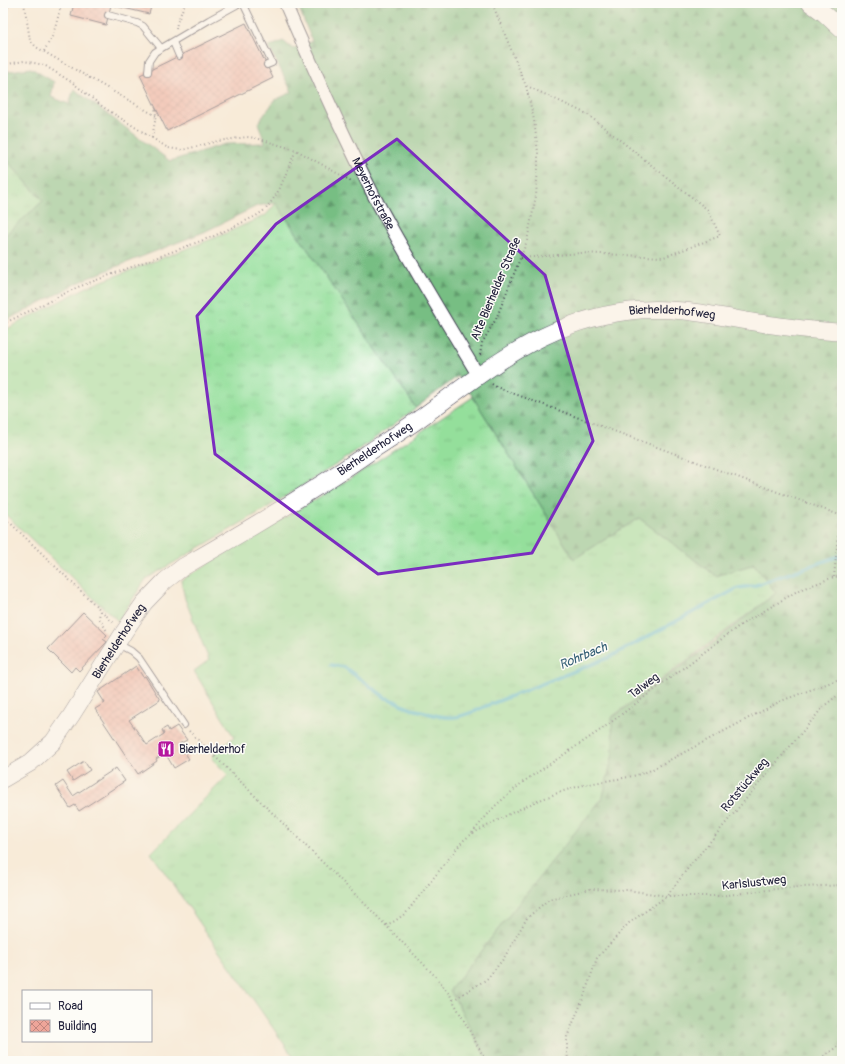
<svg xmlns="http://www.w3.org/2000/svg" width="845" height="1064" viewBox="0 0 845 1064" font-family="Pangolin,sans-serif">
<defs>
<pattern id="grass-tufts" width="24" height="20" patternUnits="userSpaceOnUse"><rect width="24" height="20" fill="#94df9b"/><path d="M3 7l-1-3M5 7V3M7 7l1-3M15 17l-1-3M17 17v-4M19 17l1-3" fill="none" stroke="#7fbf86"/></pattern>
<pattern id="forest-firs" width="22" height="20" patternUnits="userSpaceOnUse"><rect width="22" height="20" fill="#77be83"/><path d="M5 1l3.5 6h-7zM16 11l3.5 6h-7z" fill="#619a6c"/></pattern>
<pattern id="building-cross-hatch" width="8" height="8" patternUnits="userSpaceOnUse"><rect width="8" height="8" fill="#eea599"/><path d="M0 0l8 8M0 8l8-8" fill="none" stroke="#c0867e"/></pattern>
</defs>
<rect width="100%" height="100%" fill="#fdfcf7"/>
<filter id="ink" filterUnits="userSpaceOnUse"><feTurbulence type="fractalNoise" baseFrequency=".025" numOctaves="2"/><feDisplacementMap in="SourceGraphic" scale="8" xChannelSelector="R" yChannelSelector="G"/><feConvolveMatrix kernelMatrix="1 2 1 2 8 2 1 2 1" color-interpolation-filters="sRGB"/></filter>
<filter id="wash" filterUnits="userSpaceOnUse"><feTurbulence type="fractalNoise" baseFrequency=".012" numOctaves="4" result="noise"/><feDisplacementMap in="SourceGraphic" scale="16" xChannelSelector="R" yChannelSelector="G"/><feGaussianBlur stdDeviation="0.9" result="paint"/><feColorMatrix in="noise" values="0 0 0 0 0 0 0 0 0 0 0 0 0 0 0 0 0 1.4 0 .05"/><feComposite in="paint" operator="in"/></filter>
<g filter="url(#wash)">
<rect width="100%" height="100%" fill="#f8ebd8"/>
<g fill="url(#grass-tufts)" stroke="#5b806b">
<path d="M 3,156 L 43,201 L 3,237 Z"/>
<path d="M 276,203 L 416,408 L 353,454 L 265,509 L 146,579 L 118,621 L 93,598 L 3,512 L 3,331 L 87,287 L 222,235 L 266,215 Z"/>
<path d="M 473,397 L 574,559 L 639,518 L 716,576 L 754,564 L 776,593 L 612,717 L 613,754 L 603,797 L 450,990 L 488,1061 L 296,1061 L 151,853 L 228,775 L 212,759 L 215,752 L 234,737 L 194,671 L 209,660 L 185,599 L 181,580 L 356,475 Z"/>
</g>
<path fill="url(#forest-firs)" stroke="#4c705f" d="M 297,3 L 842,3 L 842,1061 L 488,1061 L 450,990 L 603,797 L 613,754 L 612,718 L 719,638 L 776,593 L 754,564 L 716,576 L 639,518 L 574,559 L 473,397 L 458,376 L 416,408 L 276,203 L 257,206 L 204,232 L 88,278 L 3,322 L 3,237 L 43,201 L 3,156 L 3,72 L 31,68 L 54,82 L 51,97 L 69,104 L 74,89 L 170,161 L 225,144 L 265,143 L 258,123 L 275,100 L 292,92 L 269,47 L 283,41 L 293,49 L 312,41 Z"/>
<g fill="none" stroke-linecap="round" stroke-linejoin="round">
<path stroke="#54bcd1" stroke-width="3.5" d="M 331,665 L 344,667 L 386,698 C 395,700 401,705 409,708 C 413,710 417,710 421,711 C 450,721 459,719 486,706 L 610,657 L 738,588 L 753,586 L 842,555"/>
</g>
<g id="blocks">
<g fill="url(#building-cross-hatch)">
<path d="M 3,3 L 9,3 L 3,25 Z"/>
<path d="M 74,3 L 152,3 L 149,14 L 111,5 L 106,25 L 71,16 Z"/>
<path d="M 246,23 L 273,78 L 167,131 L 140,75 Z"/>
<path d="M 83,612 L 107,635 L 103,639 L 107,642 L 79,671 L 75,667 L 71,672 L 48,649 Z"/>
<path d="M 136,666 L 143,677 L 145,676 L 160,700 L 129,720 L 147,745 L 164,734 L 162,730 L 167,727 L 169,731 L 177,726 L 187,740 L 179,744 L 189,759 L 174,768 L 165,753 L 156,759 L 157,761 L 138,774 L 95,709 L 105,703 L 98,692 Z"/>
<path d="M 84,761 L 90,770 L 73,781 L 67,772 Z"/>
<path d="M 116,768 L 125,781 L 79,811 L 75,805 L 70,808 L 56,786 L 63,781 L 73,796 Z"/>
</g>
</g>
</g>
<g filter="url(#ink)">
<use href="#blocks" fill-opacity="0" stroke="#424053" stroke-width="1"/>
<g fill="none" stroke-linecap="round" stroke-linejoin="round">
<g stroke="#424053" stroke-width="8">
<g id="lane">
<path d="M 243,3 L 272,63 L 267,65"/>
<path d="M 108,15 L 137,23 L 143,26 L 161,48"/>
<path d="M 173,42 L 179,56"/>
<path d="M 148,72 L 149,61 L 155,52 L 209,20 L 240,3"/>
<path d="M 118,644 L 131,651 L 139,658 L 184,725"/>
</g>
</g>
<g stroke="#424053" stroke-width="14">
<g id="street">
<path id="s1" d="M 285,3 C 313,68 342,133 374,196 C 406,257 443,316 478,375"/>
</g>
</g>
<g stroke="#424053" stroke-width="18">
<g id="secondary">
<path d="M 810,3 L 825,14 L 842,30"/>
<path id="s2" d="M 3,779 L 30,763 L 53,742 L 71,716 L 124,632 L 144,603 L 165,581 L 183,567 C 246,531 309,494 368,453 C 388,440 407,428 426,414 C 492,366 546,321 630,311 C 670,306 708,314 747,321 C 778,326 810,331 842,332"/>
</g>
</g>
<g stroke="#424053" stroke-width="2" stroke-dasharray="1 3" stroke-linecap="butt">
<path d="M 24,3 L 30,40 L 36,47 L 156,116"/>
<path d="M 176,29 L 177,23 L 185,3"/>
<path d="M 44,51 L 53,35 L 62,3"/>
<path d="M 3,65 L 24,61 L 44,65 L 73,83 L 103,107 L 168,148 L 182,150 L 218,141 L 247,137 L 256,138 L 296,150 L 353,182"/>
<path d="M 152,138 L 156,116 L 155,107"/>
<path d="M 521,258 L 581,253 L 664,257 L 720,236 L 708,210 L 587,114 L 527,86"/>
<path d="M 3,324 L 78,287 L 214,236 L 256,216 L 266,209 L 274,198 L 280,188 L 296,150"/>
<path d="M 480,355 L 482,343 L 496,319 L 527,241 L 536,196 L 538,166 L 538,152 L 534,120 L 526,86 L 492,3"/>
<path d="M 492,384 L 496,387 L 842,516"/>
<path d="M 3,516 L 114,623"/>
<path d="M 834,577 L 840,516"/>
<path d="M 100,611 L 99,618 L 107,631"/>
<path d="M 189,731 L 367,906 L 437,978 L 450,995 L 486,1061"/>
<path d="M 472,833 L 495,806 L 523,782 L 602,729 L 739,626 L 799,590 L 834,577 L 842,576"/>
<path d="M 386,925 L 395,921 L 406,913 L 461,843 C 470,833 483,829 494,822 C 523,807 552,793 584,785 C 606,780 628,779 649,771 L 781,701 L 842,678"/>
<path d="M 453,1000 L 487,979 L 504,958 L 527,918 L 549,899 L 590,889 L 627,890 L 667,896 L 720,896 L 783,888 L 842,885"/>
<path d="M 569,1061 L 567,1055 L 567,1037 L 583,999 L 597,958 L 629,923 L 667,896 L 688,868 L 824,706 L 842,692"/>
<path d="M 817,1061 L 842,1043"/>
</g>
<use href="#lane" stroke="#fff" stroke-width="6"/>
<use href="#street" stroke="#fff" stroke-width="12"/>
<use href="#secondary" stroke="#fff" stroke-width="17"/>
</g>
</g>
<path d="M0 0H845V1064H0ZM 397,139 L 545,275 L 593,441 L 532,553 L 378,574 L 215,454 L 197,316 L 276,224 Z" fill="#f8ebd8" fill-opacity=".55" fill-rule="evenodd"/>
<path fill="none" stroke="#7b2cbf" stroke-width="3" stroke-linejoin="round" d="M 397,139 L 545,275 L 593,441 L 532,553 L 378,574 L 215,454 L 197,316 L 276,224 Z"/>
<defs>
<g id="restaurant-square" transform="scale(0.9)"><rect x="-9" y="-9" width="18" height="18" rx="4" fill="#b5179e" stroke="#fdfcf7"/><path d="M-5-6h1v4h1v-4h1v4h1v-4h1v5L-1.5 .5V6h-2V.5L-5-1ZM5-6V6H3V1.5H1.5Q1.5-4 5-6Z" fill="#fff"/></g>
</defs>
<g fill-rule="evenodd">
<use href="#restaurant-square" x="166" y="749"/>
</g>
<g text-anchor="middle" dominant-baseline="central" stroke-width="3" stroke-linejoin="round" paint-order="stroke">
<g font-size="12" fill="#22223b" stroke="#fdfcf7">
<text stroke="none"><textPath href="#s1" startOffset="210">Meyerhofstraße</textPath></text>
<text transform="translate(496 289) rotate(-67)">Alte Bierhelder Straße</text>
<text stroke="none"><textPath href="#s2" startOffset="843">Bierhelderhofweg</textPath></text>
<text stroke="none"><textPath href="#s2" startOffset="507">Bierhelderhofweg</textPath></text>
<text stroke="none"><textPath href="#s2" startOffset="183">Bierhelderhofweg</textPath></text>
<text transform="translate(644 686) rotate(-36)">Talweg</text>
<text transform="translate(745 785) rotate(-50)">Rotstückweg</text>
<text transform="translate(754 883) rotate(-6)">Karlslustweg</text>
</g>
<g font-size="12" fill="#22223b" stroke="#fdfcf7" text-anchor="start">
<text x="179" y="749">Bierhelderhof</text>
</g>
<g font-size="13" font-style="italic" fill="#366077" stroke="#fdfcf7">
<text transform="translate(583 656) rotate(-23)">Rohrbach</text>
</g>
</g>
<rect width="845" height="1064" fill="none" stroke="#fdfcf7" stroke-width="16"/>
<rect x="22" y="990" width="130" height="52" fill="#fdfcf7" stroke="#a5a5ac"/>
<rect x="30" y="1003" width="20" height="6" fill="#ffffff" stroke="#a5a5ac"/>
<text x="58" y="1010" font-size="12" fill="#22223b">Road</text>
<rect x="30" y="1020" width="20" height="12" fill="url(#building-cross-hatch)" stroke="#a5a5ac"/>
<text x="58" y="1030" font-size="12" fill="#22223b">Building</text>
</svg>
